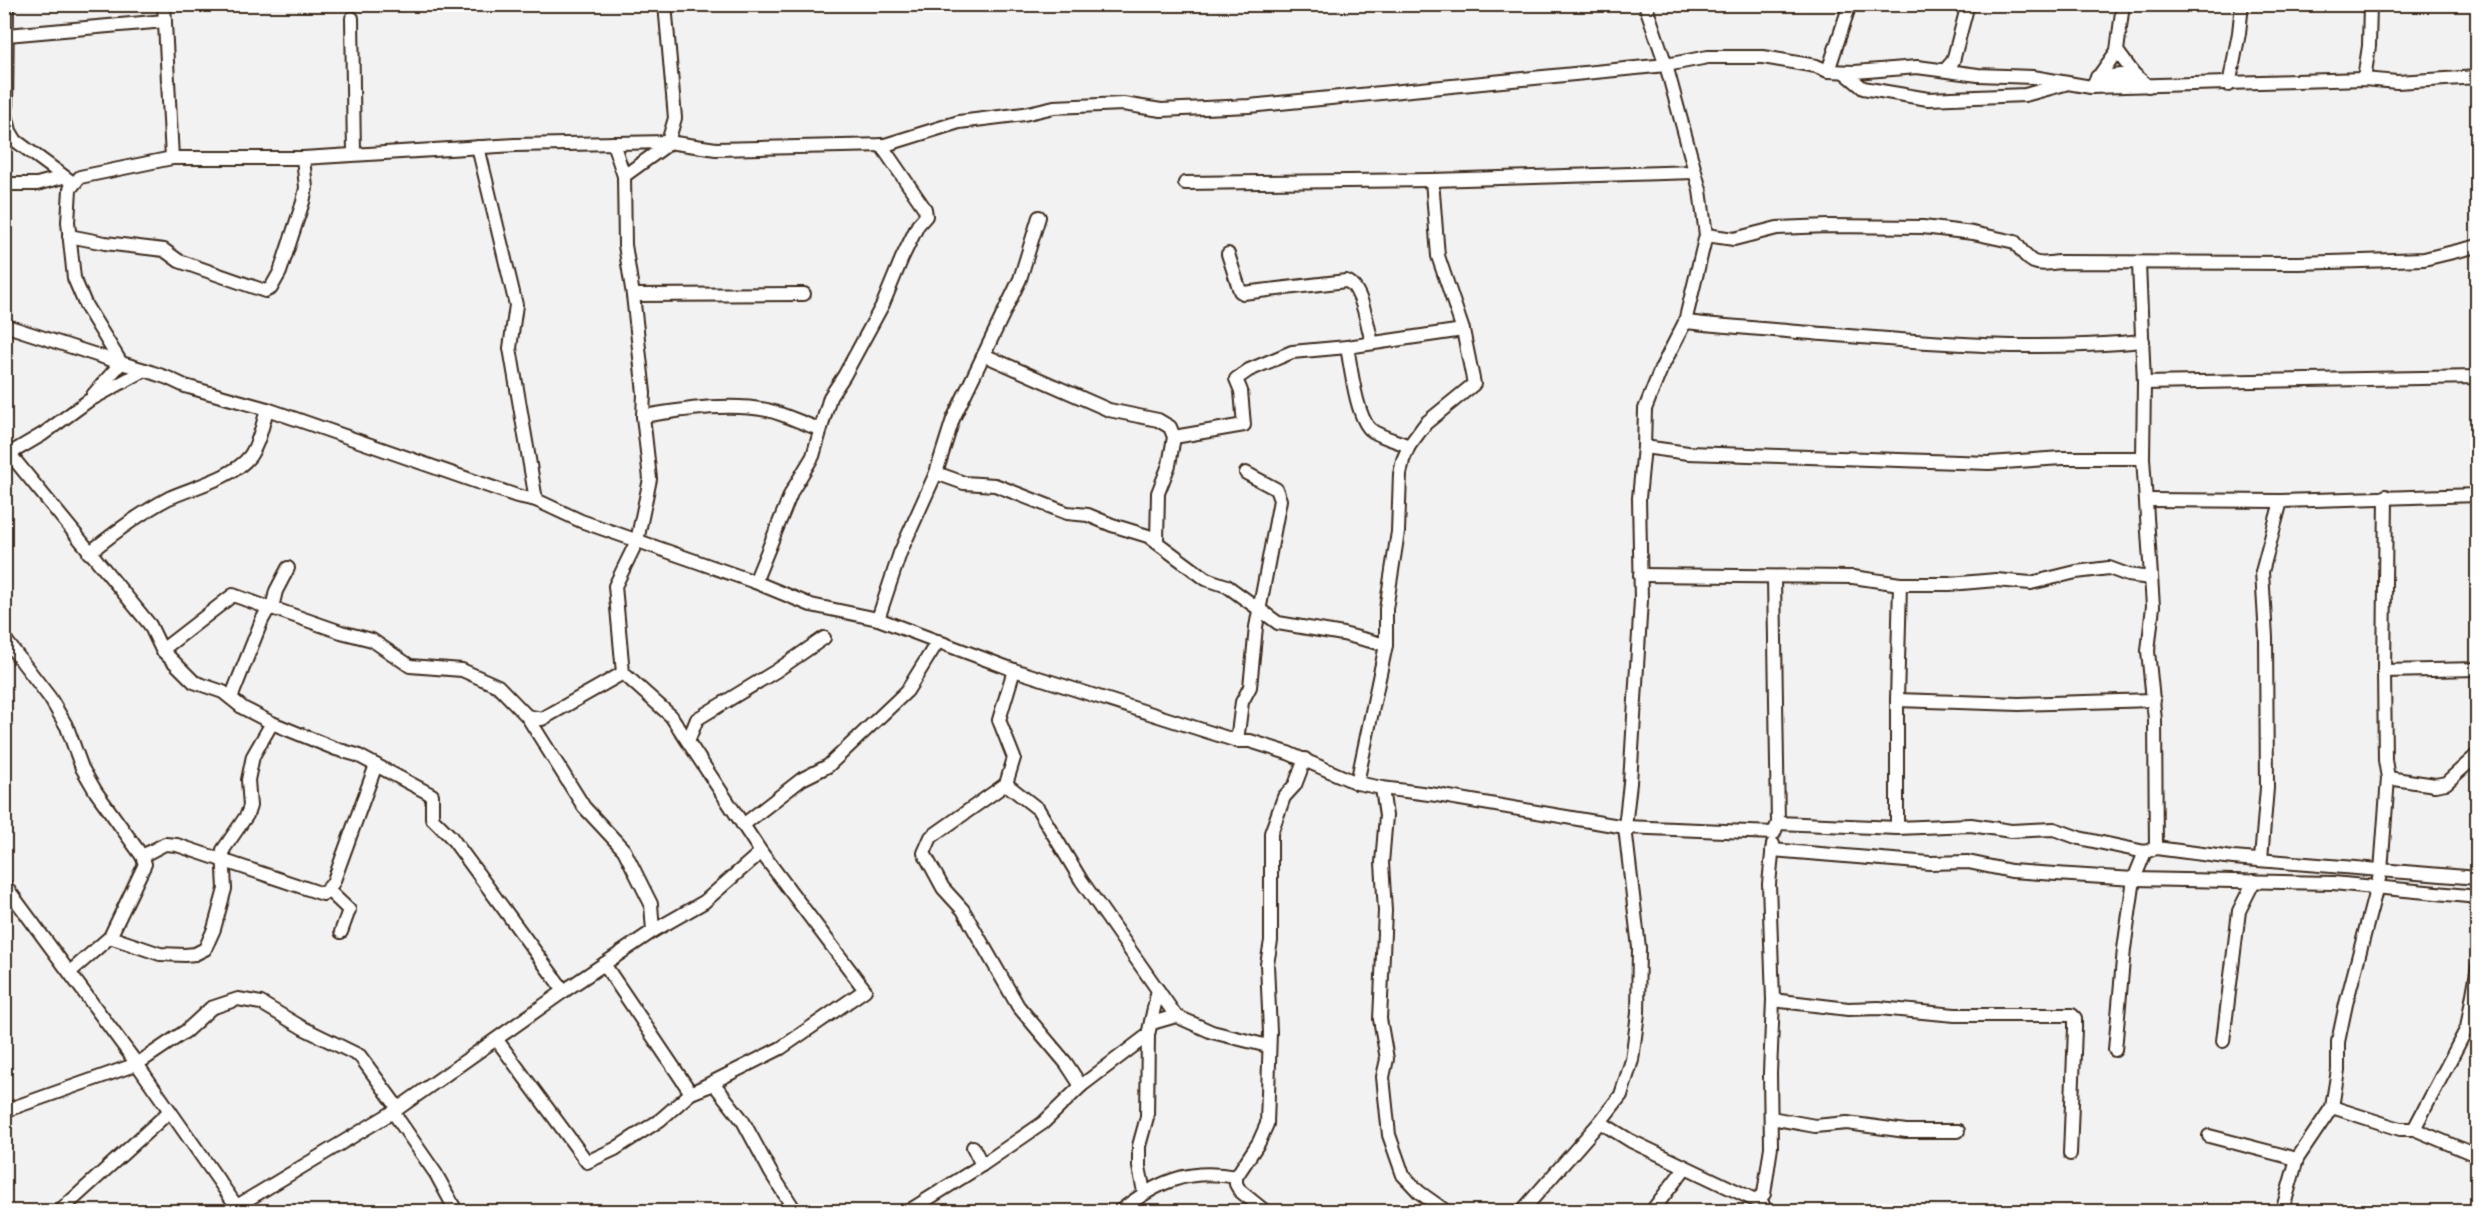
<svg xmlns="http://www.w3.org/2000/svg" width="2482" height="1216" viewBox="0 0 2482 1216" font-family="Delius,sans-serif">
<rect width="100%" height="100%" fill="#f3f2f2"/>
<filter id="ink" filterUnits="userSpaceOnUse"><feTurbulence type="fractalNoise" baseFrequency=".0167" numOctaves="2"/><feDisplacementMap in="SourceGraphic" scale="12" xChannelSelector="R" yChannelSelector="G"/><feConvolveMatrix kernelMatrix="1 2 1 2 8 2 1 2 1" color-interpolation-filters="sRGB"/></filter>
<g filter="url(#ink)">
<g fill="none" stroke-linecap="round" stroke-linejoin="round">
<g stroke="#3b2a1e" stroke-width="16">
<g id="minor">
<path d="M 7,4 L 6,114 L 10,131 L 16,141 L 73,183"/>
<path d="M 164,4 L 172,158"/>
<path d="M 665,4 L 675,118 L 668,142"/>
<path d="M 352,18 L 354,154"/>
<path d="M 7,35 L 165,21"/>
<path d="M 2117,51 L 2134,74 L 2148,86"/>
<path d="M 1945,70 L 1953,61 L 1968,4"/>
<path d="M 1828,71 L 1850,4"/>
<path d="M 1844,72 L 1863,88 L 1928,99 L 2025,95 L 2065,84"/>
<path d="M 2097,77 L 2134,74"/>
<path d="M 2364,79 L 2369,46 L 2370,4"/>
<path d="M 2229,85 L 2239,33 L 2242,4"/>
<path d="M 2091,87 L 2117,51 L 2123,4"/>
<path d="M 613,143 L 624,176 L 625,245 L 633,295 L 644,393 L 643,416 L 650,479 L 637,541 L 615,586 L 623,673 L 671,716 L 761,852 L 704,902 L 653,931"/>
<path d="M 478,147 L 516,305 L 510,348 L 536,500"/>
<path d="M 624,176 L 671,142"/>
<path d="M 1185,183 L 1432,180 L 1695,172"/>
<path d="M 4,184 L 37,184 L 63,177"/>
<path d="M 1706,235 L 1734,239 L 1777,228 L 1828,226 L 1923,227 L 1973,233 L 2015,242 C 2031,264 2033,266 2059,262 L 2299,263 L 2424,259 L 2478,246"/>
<path d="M 69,236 L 105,243 L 164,250 L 179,261 L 265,291 L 271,288 L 280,272 L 303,202 L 306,188 L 303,158"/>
<path d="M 1228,254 L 1240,291 L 1243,293 L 1346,281 C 1362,285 1368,328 1372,343"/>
<path d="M 2139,264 L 2144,383 L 2143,458 L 2153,606 L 2148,651 L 2155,720 L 2156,848"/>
<path d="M 633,295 L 804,294"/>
<path d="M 1685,322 C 1731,327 1777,330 1823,334 C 1932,343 2033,352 2143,341"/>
<path d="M 4,325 L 121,363 L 93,395"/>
<path d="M 1347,347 C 1351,367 1356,415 1370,429 C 1379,437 1398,441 1409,446"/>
<path d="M 984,355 L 1109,410 L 1158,420 L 1170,427 L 1174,437 L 1169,465 L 1158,493 L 1157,541"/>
<path d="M 145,370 L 121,363 L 86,306 L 74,278 L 68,222 L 70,189 L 80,177 L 172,158 L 303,158 L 515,145 L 668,142 L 716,149 L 885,145 L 959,122 L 1024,114 L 1054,107 L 1123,104 L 1161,110 L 1249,106 L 1666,65 L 1708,57 L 1763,57 L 1816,66 L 1828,71 L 1855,72 L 1917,67 L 1978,75 L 2033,77 L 2091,87 L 2364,79 L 2397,82 L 2478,77"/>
<path d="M 2144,383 L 2478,377"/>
<path d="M 643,416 C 683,410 726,402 767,410 C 784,414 802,423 819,429"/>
<path d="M 1174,437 L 1244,425 L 1241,391 L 1236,379 L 1249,370 L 1292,352 L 1347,347 L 1463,330"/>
<path d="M 1644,447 L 1688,453 L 1989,463 L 2062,458 L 2143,458"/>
<path d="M 9,453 L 150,625 L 162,650 L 194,682 L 223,692 L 243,708 L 272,723 L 336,749 L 357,755 L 432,795 L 432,818 L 451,837 L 564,991"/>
<path d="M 4,457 L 43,434 L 88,401 L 145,370 L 168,378 L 185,386 L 267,409 L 517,496 L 536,500 L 581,521 L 755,582 L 811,605 L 878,619 L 1014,670 L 1237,741 L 1250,741 L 1288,753 L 1357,783 L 1382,788 L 1437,795 L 1625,827 L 1774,833 L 1778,823 L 1897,828 L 1971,825 L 2011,831 L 2054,829 L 2079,838 L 2145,852 L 2156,848 L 2233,858 L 2478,878"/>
<path d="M 936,473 L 964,483 L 995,485 L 1067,513 L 1088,515 L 1112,525 L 1148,536 L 1206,579 L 1227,586 L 1278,623 L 1343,634 L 1386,645"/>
<path d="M 2147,500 L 2281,501 L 2478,495"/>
<path d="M 89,553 C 114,533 140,513 169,498 C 193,487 233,478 250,456 C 259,443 263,424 267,409"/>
<path d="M 1640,575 L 1853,577 L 1900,584 L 1950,584 L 1996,580 L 2031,583 L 2076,572 L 2109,568 L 2128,575 L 2150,578"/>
<path d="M 1774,578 L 1778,823"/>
<path d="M 755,582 L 792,491 L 813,456 L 830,397 L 844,376 L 883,304 L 902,258 L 918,225 L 926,216 L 925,209 L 881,145"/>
<path d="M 272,608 L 276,591 L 288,568"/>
<path d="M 878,619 L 900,553 L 936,473 L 953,419 L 1020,279 L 1039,217"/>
<path d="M 4,638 L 50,698 L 67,727 L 82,768 L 96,792 L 142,856 L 145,864 L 110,937 L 70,972"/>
<path d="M 162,650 L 233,595 L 269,608"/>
<path d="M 1014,670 L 999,720 L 1014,758 L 1006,784 L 1038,809 L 1081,880 L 1176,1016 L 1212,1032 L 1268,1046"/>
<path d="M 2384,671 L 2478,669"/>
<path d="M 231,698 L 262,620 L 267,611 L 272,608 L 341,632 L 372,640 L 410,666 L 462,670 L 498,686 L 527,716 L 542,719 L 623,673"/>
<path d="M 1897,700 L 2019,704 L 2154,700"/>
<path d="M 688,741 L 697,719 L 776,671 L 824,638"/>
<path d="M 1237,741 L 1242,702 L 1250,687 L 1256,627 L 1280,500 L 1276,489 L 1246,473"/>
<path d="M 2388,778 L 2435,785 L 2446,783 L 2478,754"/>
<path d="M 1357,783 L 1386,645 L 1386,609 L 1398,532 L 1400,474 L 1403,460 L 1409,446 L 1426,423 L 1474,384 L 1463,330 L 1438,256 L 1432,180"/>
<path d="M 1006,784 L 931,837 L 924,853 L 943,888 L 963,910 L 1018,1006 L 1066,1063 L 1081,1086"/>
<path d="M 1382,788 L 1386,816 L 1382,863 L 1385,911 L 1380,1019 L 1387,1059 L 1383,1077 L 1389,1135 L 1403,1175 L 1419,1192 L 1447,1212"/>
<path d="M 743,825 L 802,779 L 828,766 L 907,691 L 938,641"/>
<path d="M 1897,828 L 1897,700 L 1900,584"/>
<path d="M 1772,850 L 1930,863 L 1968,862 L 2011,871 L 2134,879 L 2333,883 L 2478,897"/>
<path d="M 142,856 L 165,844 L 177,845 L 323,894 L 333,883 L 376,765"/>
<path d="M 2261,859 L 2267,788 L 2266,637 L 2262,572 L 2281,501"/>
<path d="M 4,884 L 137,1064 L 240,1211"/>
<path d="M 328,890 L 349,910 L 341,932"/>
<path d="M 110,937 L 160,954 L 185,955 L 195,954 L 205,949 L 214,929 L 225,889 L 223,850 L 247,815 L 250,806 L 248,780 L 253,756 L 272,723"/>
<path d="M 604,964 L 691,1093 L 781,1048 L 865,990 L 761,852"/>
<path d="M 1773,1000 L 1848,1009 L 1879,1008 L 1955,1015 L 2072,1015 L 2075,1018 L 2075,1028 L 2070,1154"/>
<path d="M 1152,1023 L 1176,1016"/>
<path d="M 497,1040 L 587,1162 L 615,1149 L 660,1120 L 691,1093 L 714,1084 L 743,1121 L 771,1173 L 796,1212"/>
<path d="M 2223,1041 L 2239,911 L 2254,881"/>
<path d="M 2115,1050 L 2124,949 L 2134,879 L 2145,852"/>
<path d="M 2332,1107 L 2400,1129 L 2414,1129 L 2467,1028 L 2478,966"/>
<path d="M 4,1111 L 137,1064 L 186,1031 L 211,1008 L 238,999 L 261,1003 L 303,1028 L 360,1056 L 398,1108"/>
<path d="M 393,1112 L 436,1174 L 455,1209 L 451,1212"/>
<path d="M 1771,1118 L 1815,1126 L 1847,1123 L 1906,1131 L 1958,1131"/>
<path d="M 1600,1122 L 1631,1141 L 1755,1200 L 1764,1194 L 1771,1147 L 1770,1073 L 1773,1000 L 1769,884 L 1773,844"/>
<path d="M 2414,1129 L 2478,1156"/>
<path d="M 2209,1136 L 2297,1159"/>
<path d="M 973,1147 L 982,1165"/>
<path d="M 1144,1192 L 1139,1167 L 1139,1146 L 1147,1117 L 1148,1035"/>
<path d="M 1760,1198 L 1766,1212"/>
<path d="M 237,1206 L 393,1112 L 564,991 L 653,931 L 651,904 L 624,850 L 584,807 L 527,716"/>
<path d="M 59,1212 L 170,1111"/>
<path d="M 907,1212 L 982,1165 L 1043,1123 L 1081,1086 L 1148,1035 L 1158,990"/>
<path d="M 1119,1212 C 1156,1182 1188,1168 1236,1177"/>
<path d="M 1266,1212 L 1240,1191 L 1236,1184 L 1236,1177 L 1259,1142 L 1267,1124 L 1270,1032 L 1267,964 L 1271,941 L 1271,833 L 1284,797 L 1295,785 L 1305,759"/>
<path d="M 1521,1212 L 1600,1122 L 1621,1095 L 1632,1060 L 1638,1013 L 1639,948 L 1625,827 L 1630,783 L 1641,600 L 1639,498 L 1644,447 L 1645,409 L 1661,369 L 1685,322 L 1706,235 L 1700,190 L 1666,65 L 1645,4"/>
<path d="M 1651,1212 L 1685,1168"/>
<path d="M 2282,1212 L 2297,1159 L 2332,1107 L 2338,1070 L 2338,1042 L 2346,1004 L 2381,871 L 2388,778 L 2385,760 L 2384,671 L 2386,496"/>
</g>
</g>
<use href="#minor" stroke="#fff" stroke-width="12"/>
</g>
</g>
<rect width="2482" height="1216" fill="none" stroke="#fff" stroke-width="24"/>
<rect x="12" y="12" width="2458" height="1192" fill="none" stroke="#3b2a1e" stroke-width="2" filter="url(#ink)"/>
</svg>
